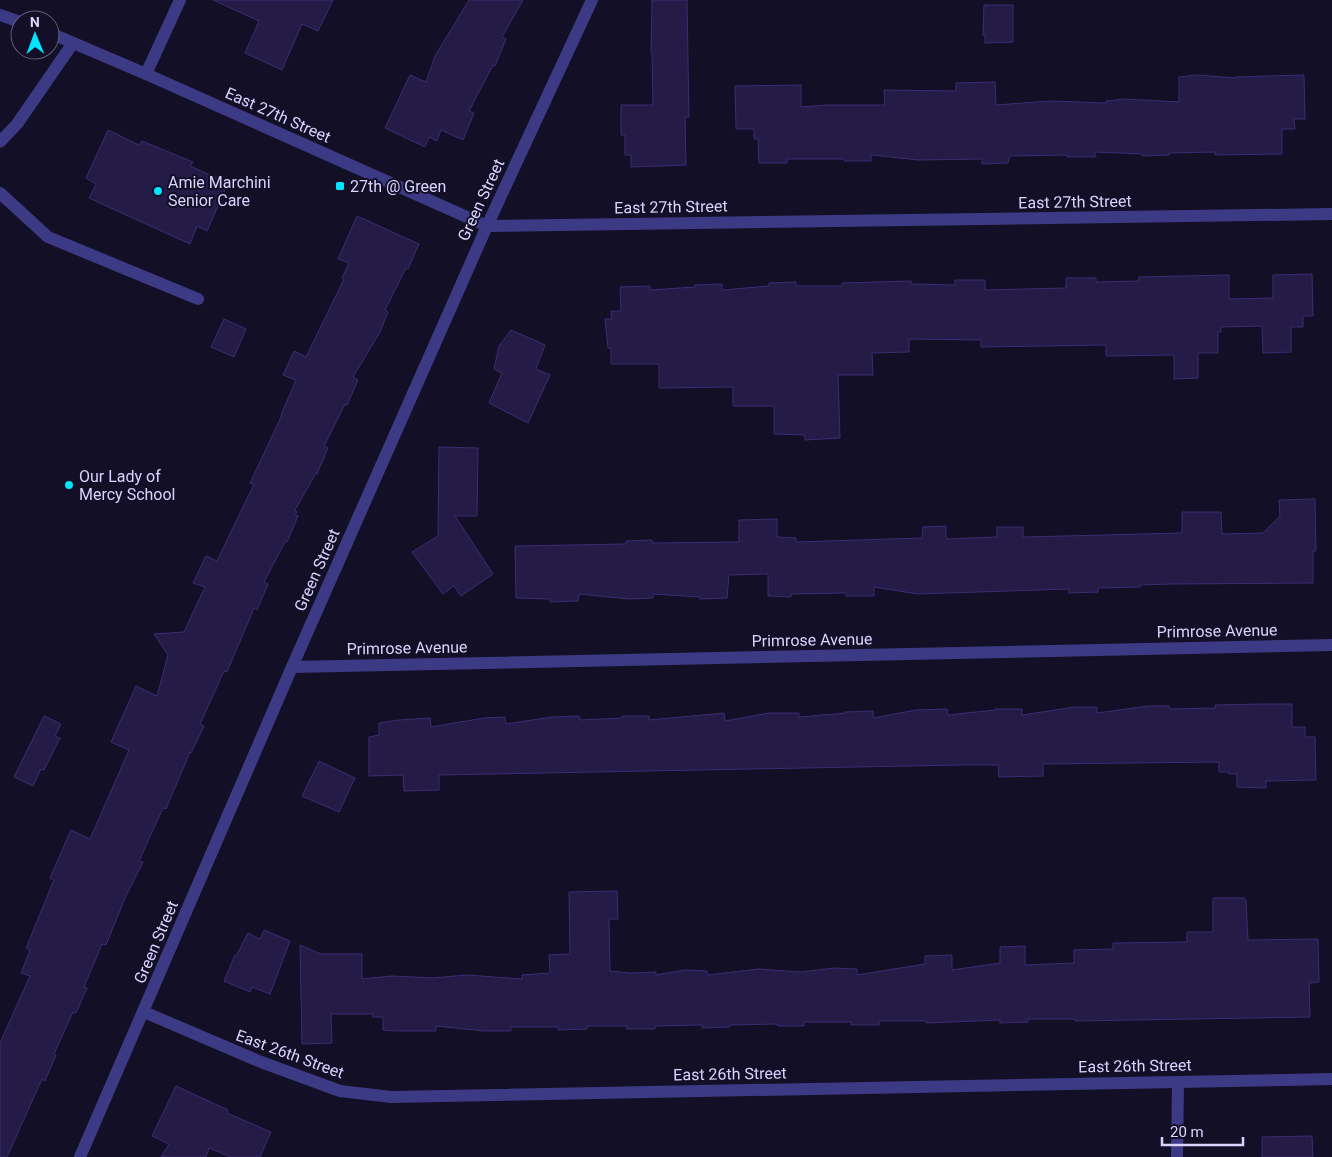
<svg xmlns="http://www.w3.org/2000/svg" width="1332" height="1157" viewBox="0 0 1332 1157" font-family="Roboto,sans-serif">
<rect width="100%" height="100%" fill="#130f26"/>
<g fill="#241b47" stroke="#3b2d73">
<path d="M 213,0 L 333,0 L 318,31 L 302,24 L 282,70 L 245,53 L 259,21 Z"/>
<path d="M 469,0 L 523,0 L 502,37 L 506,39 L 495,66 L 493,65 L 469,111 L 474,113 L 463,140 L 441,130 L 437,141 L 429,137 L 425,147 L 385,128 L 410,75 L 426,82 L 435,56 Z"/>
<path d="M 652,0 L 687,0 L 689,117 L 685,117 L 686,165 L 631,167 L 631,155 L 625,155 L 625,135 L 621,135 L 621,105 L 653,105 L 652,53 L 651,53 Z"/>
<path d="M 984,5 L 1013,5 L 1013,42 L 985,43 L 985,35 L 983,35 Z"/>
<path d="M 1197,75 L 1236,78 L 1236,77 L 1304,75 L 1305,119 L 1294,119 L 1295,129 L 1282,129 L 1282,154 L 1215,155 L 1215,152 L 1169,153 L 1169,155 L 1142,156 L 1142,154 L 1095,152 L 1095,157 L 1067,157 L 1067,155 L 1010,156 L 1008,163 L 982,164 L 982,159 L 980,159 L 919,160 L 871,155 L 871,161 L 844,161 L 844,159 L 787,159 L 787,163 L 759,163 L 758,139 L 754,139 L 754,129 L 736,129 L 735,86 L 801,85 L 801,107 L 827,105 L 885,105 L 884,90 L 956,91 L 956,83 L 995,82 L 996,105 L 1050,101 L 1106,103 L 1106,101 L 1125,99 L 1179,102 L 1179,77 Z"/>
<path d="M 108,130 L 139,145 L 142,141 L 193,162 L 190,166 L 228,183 L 207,231 L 197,226 L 190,244 L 89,198 L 96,184 L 86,178 Z"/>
<path d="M 357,216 L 419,244 L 408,269 L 406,268 L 385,310 L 388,312 L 380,332 L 353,377 L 358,380 L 347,405 L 345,404 L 324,446 L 328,448 L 317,474 L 316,473 L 295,510 L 297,512 L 295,515 L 298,516 L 287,542 L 285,542 L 264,582 L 268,584 L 257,610 L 254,608 L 227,672 L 224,671 L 200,724 L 204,726 L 191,753 L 190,752 L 166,809 L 163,808 L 139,861 L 143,862 L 125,898 L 106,945 L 102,944 L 84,987 L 87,988 L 76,1013 L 73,1012 L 54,1054 L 56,1055 L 45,1081 L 42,1079 L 7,1157 L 0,1157 L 0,1043 L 30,976 L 21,973 L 30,950 L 26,948 L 54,880 L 50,878 L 71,830 L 90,839 L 129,750 L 111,742 L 136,686 L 157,696 L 168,655 L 154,634 L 184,632 L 205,587 L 193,583 L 206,556 L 217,561 L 254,484 L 250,483 L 282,415 L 281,415 L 296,380 L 283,375 L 294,351 L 306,357 L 344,279 L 342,278 L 349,263 L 338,259 Z"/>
<path d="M 1312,274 L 1313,316 L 1303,316 L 1303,327 L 1291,327 L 1291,352 L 1263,353 L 1262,326 L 1221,327 L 1221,332 L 1218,332 L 1218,353 L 1198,353 L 1198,378 L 1174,379 L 1174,355 L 1106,356 L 1106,345 L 981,347 L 981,340 L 909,339 L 909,352 L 872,353 L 873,375 L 838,375 L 840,438 L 805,440 L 805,435 L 774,434 L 774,406 L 733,406 L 733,387 L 659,388 L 659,364 L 611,364 L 611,348 L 608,348 L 605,319 L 612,319 L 611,311 L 621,311 L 620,287 L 650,286 L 650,290 L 695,287 L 695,285 L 722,284 L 722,290 L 769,286 L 769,283 L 796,282 L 796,286 L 842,286 L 842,283 L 911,281 L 911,284 L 955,285 L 955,280 L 985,280 L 985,290 L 1066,288 L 1066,278 L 1096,278 L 1096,282 L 1139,281 L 1139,277 L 1229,275 L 1229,299 L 1273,298 L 1273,275 Z"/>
<path d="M 224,319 L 246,329 L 234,357 L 211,347 Z"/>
<path d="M 511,330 L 545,345 L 536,369 L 550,375 L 528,423 L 489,403 L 502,373 L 494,369 L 499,346 Z"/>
<path d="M 439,447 L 478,448 L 477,516 L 455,516 L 493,574 L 461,596 L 454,586 L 443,594 L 412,552 L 438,536 Z"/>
<path d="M 1315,499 L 1316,551 L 1313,551 L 1313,583 L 1171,584 L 1140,585 L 1140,587 L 1098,588 L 1098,592 L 1069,593 L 1069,589 L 918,594 L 874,587 L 874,596 L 846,596 L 846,593 L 791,594 L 791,597 L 768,596 L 768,574 L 729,575 L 727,598 L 700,599 L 700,597 L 653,594 L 653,598 L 629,599 L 579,594 L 578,601 L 550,602 L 550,599 L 516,598 L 515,546 L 626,544 L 626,541 L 652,540 L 652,543 L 739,542 L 739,520 L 777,519 L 777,537 L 796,538 L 796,542 L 922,538 L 923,527 L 946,526 L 946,538 L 949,539 L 997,537 L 997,527 L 1023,527 L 1023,537 L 1025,537 L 1182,533 L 1182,512 L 1221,512 L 1222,534 L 1263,533 L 1280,516 L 1279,500 Z"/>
<path d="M 1263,704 L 1292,704 L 1292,727 L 1305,727 L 1305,737 L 1315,737 L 1316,780 L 1266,781 L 1266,788 L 1237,787 L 1237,774 L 1229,774 L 1229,772 L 1219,772 L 1219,762 L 1043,764 L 1043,776 L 999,777 L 998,765 L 960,765 L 439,775 L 439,790 L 404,791 L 403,775 L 369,776 L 369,737 L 379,735 L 379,723 L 399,720 L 430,718 L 431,727 L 484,718 L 505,717 L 506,724 L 552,717 L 579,716 L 580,720 L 622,718 L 622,716 L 649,716 L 649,720 L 724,713 L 725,721 L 769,713 L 799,713 L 799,717 L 845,713 L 845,712 L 873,711 L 873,718 L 916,710 L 947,709 L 948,715 L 995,710 L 995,709 L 1022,709 L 1022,715 L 1075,707 L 1097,707 L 1097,713 L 1148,706 L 1169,706 L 1170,709 L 1216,708 L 1215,705 Z"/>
<path d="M 44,716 L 61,724 L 55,736 L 60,738 L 44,770 L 41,769 L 33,786 L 14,777 Z"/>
<path d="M 319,761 L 355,778 L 339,812 L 302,796 Z"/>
<path d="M 617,891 L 618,919 L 609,919 L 610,971 L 630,973 L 656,972 L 656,975 L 685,970 L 707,971 L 707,975 L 759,969 L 801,972 L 834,968 L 857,969 L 857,975 L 925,964 L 925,956 L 952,955 L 952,970 L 1000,963 L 1000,947 L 1025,946 L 1025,965 L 1074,963 L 1074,950 L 1113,949 L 1113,943 L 1187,942 L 1187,932 L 1213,932 L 1213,898 L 1244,898 L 1244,900 L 1246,900 L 1248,940 L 1318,939 L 1319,982 L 1309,983 L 1310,1017 L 1075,1021 L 1075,1019 L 1028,1019 L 1028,1022 L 1000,1023 L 1000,1020 L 926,1023 L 926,1021 L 879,1021 L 879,1025 L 851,1025 L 851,1022 L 804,1022 L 804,1026 L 778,1026 L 777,1024 L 730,1025 L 730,1027 L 702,1028 L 702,1025 L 655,1026 L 655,1029 L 627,1029 L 627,1026 L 587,1026 L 587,1029 L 558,1030 L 558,1027 L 511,1027 L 511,1031 L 484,1031 L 436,1026 L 436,1031 L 397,1031 L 383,1030 L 383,1017 L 373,1017 L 373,1014 L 331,1014 L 332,1043 L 302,1044 L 300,945 L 321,954 L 362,954 L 362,979 L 392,976 L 433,978 L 467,975 L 522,979 L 522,975 L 550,973 L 549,955 L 570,954 L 569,892 Z"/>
<path d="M 264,930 L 290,941 L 270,994 L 252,987 L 250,992 L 224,981 L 235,955 L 236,956 L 248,933 L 260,939 Z"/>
<path d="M 176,1086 L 228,1110 L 227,1113 L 271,1132 L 260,1157 L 231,1157 L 209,1148 L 206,1157 L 161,1157 L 169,1144 L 152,1136 Z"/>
<path d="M 1312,1136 L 1313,1157 L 1262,1157 L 1262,1137 Z"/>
</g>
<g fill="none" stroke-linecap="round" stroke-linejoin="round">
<g stroke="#3d3a85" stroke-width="12">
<path d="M 0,142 L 17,124 L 73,43"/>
<path d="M 0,193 L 48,237 L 198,299"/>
</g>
<g stroke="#3d3a85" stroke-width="12">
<path d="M 0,15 L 20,22"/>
<path d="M 50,33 L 146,74 L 487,226 L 1332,214"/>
<path d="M 146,74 L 180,0"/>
<path d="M 292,667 L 1332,645"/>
<path d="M 144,1012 L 261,1062 L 340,1091 L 391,1097 L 1332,1079"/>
<path d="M 80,1157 L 292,667 L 487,226 L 592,0"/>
<path d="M 1177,1157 L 1178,1082"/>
</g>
</g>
<g fill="#00e5ff" stroke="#130f26" stroke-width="2">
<rect x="335" y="181" width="10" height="10" rx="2.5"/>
<circle cx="158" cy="191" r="5"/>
<circle cx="69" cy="485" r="5"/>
</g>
<g text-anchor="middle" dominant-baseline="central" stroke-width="4" stroke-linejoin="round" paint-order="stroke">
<g font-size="16" fill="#d9d4ff" stroke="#130f26">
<text transform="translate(278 115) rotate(24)">East 27th Street</text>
<text transform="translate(481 200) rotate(-65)">Green Street</text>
<text transform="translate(1075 202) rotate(-1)">East 27th Street</text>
<text transform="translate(671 207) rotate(-1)">East 27th Street</text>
<text transform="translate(317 570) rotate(-66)">Green Street</text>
<text transform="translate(1217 631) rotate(-1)">Primrose Avenue</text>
<text transform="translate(812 640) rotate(-1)">Primrose Avenue</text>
<text transform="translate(407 648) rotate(-1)">Primrose Avenue</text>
<text transform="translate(156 942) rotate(-67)">Green Street</text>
<text transform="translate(290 1054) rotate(20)">East 26th Street</text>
<text transform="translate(1135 1066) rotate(-1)">East 26th Street</text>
<text transform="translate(730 1074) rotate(-1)">East 26th Street</text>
</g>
<g font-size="16" fill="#d9d4ff" stroke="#130f26" text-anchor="start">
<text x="168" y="182">Amie Marchini<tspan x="168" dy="18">Senior Care</tspan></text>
<text x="350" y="186">27th @ Green</text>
<text x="79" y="476">Our Lady of<tspan x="79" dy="18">Mercy School</tspan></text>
</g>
</g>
<g transform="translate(35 35) rotate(359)"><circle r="24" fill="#130f26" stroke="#625e7d"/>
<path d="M0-4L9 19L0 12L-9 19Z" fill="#00e5ff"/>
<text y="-8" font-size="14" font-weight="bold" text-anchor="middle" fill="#d9d4ff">N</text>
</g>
<path d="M1162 1137v8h81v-8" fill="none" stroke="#d9d4ff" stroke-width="2.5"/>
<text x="1170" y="1137" font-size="15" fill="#d9d4ff" stroke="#130f26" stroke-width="4" paint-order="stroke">20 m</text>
</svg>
